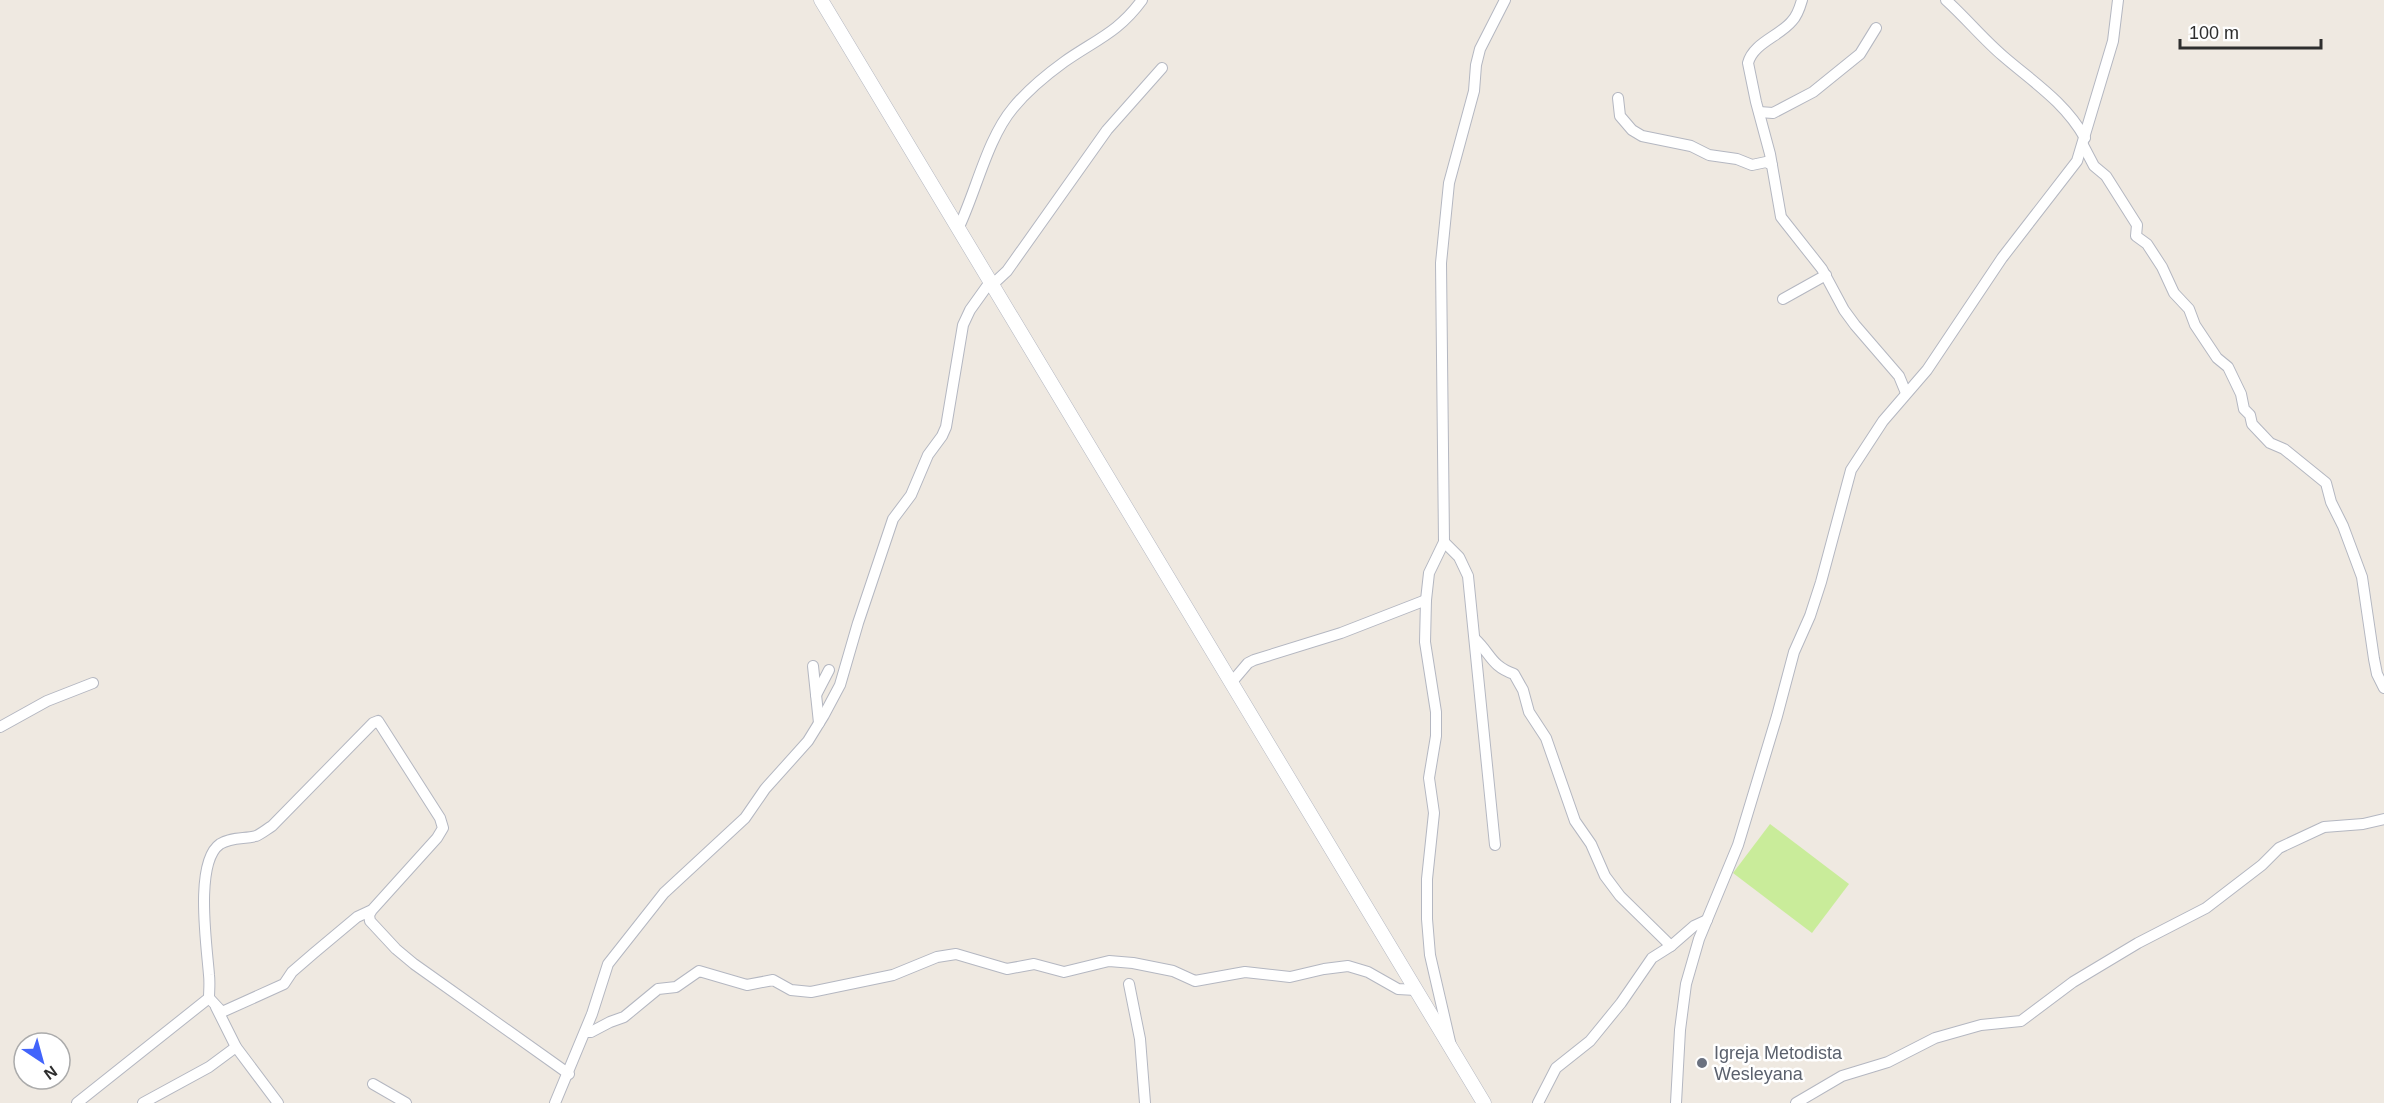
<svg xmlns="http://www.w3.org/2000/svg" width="2384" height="1103" viewBox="0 0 2384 1103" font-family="Helvetica,sans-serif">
<rect width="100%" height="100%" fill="#efe9e1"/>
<path fill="#c9ec9a" d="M 1770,824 L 1849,884 L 1812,933 L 1733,873 Z"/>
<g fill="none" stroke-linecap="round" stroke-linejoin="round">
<g stroke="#b4b7c1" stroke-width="12">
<g id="minor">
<path d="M 1802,0 C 1800,7 1797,16 1792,21 C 1780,36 1753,43 1748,63 L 1756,102 L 1770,154 L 1781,217 L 1822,269 L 1844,310 L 1855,325 L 1899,376 L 1906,393"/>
<path d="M 1946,0 C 1966,18 1983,39 2003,56 C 2033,82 2065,102 2085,138"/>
<path d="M 1618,98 L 1620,116 L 1632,130 L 1642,136 L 1691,146 L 1709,155 L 1737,159 L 1752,165 L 1766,162 L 1772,165"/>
<path d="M 1759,112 L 1773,113 L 1813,92 L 1860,54 L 1876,28"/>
<path d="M 2083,145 L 2094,166 L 2106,176 L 2137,225 L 2136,236 L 2147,244 L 2162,267 L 2174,293 L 2189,309 L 2195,325 L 2217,358 L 2228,367 L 2241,394 L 2244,409 L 2250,415 L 2252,424 L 2270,443 L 2284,449 L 2326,483 L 2331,502 L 2343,526 L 2362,577 L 2374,659 L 2377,674 L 2384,688"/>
<path d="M 958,229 C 976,192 987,139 1013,108 C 1027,91 1046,75 1064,62 C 1095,40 1118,33 1142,0"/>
<path d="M 992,285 L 1007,271 L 1107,130 L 1162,68"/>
<path d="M 1783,299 L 1826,275"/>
<path d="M 1444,542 L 1459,557 L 1468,576 L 1495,845"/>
<path d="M 1475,639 C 1491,654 1491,666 1514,674 L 1523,690 L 1529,712 L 1546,738 L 1575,821 L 1591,844 L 1605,876 L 1620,896 L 1671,946"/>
<path d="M 813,666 L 819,723"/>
<path d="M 1231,683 L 1248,663 L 1254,660 L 1341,633 L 1426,600"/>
<path d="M 816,695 L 829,670"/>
<path d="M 0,727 L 47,701 L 93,683"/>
<path d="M 372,910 L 357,917 L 314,953 L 292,972 L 284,984 L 222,1012 L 209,998 C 209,991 210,983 209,975 C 207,947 194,862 220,844 C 231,837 244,839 256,836 C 261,834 267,829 272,826 L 373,723 L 378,721 L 440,818 L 443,828 L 437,838 L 372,910 L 369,915 L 370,921 L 396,949 L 414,964 L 569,1074"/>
<path d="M 1129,984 L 1140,1039 L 1145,1103"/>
<path d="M 216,1007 L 236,1047 L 278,1103"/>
<path d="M 586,1032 L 591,1032 L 610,1022 L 624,1017 L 658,989 L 676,987 L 699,971 L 747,985 L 773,980 L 791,990 L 811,992 L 893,975 L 937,957 L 956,954 L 1007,969 L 1034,964 L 1064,972 L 1109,961 L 1133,963 L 1173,971 L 1195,981 L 1245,972 L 1290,977 L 1324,969 L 1348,966 L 1368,972 L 1398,989 L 1416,990"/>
<path d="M 1451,1046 L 1430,955 L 1427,919 L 1427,879 L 1434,813 L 1429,778 L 1436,736 L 1436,712 L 1425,642 L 1426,600 L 1429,573 L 1444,542 L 1441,263 L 1449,183 L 1474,91 L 1476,65 L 1480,49 L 1505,0"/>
<path d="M 373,1084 L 406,1103"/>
<path d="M 77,1103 L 209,998"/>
<path d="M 143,1103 L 209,1067 L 236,1047"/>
<path d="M 555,1103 L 592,1014 L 608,964 L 664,893 L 745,818 L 765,789 L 808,741 L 824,715 L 840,685 L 858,623 L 893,519 L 911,495 L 928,455 L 942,436 L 946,427 L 963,325 L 970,310 L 990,282"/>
<path d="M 1538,1103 L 1556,1068 L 1590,1041 L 1621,1003 L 1652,958 L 1671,946 L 1694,926 L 1707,920"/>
<path d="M 1676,1103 L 1680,1030 L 1686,984 L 1699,939 L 1738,845 L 1777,716 L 1794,652 L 1810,616 L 1821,582 L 1851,470 L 1883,421 L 1927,370 L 2002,258 L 2077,161 L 2113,41 L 2118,0"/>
<path d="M 1796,1103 L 1842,1076 L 1888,1062 L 1935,1038 L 1981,1025 L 2021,1021 L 2073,982 L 2138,943 L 2206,908 L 2262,865 L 2279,848 L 2324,827 L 2363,824 L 2384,819"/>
</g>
</g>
<g stroke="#b4b7c1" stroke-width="15">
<path id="tertiary" d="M 821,0 L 1484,1103"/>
</g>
<use href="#minor" stroke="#fff" stroke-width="10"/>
<use href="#tertiary" stroke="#fff" stroke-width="14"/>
</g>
<circle fill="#6b7280" stroke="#fff" stroke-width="2" cx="1702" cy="1063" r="6"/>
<g text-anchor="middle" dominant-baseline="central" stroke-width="5" stroke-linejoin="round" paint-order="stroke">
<g font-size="18" fill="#5b616d" stroke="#fff" text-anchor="start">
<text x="1714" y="1053">Igreja Metodista<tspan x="1714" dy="21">Wesleyana</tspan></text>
</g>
</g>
<g transform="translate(42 1061) rotate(144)"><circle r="28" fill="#ffffff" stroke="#ababab" stroke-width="1.5"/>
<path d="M0-4.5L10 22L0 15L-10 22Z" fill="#4264fb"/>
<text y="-9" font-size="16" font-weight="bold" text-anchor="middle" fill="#2e2e2e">N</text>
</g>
<path d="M2180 39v9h141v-9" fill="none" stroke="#2e2e2e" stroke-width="3"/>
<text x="2189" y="39" font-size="18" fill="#2e2e2e" stroke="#ffffff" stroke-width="4.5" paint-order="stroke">100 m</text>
</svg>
